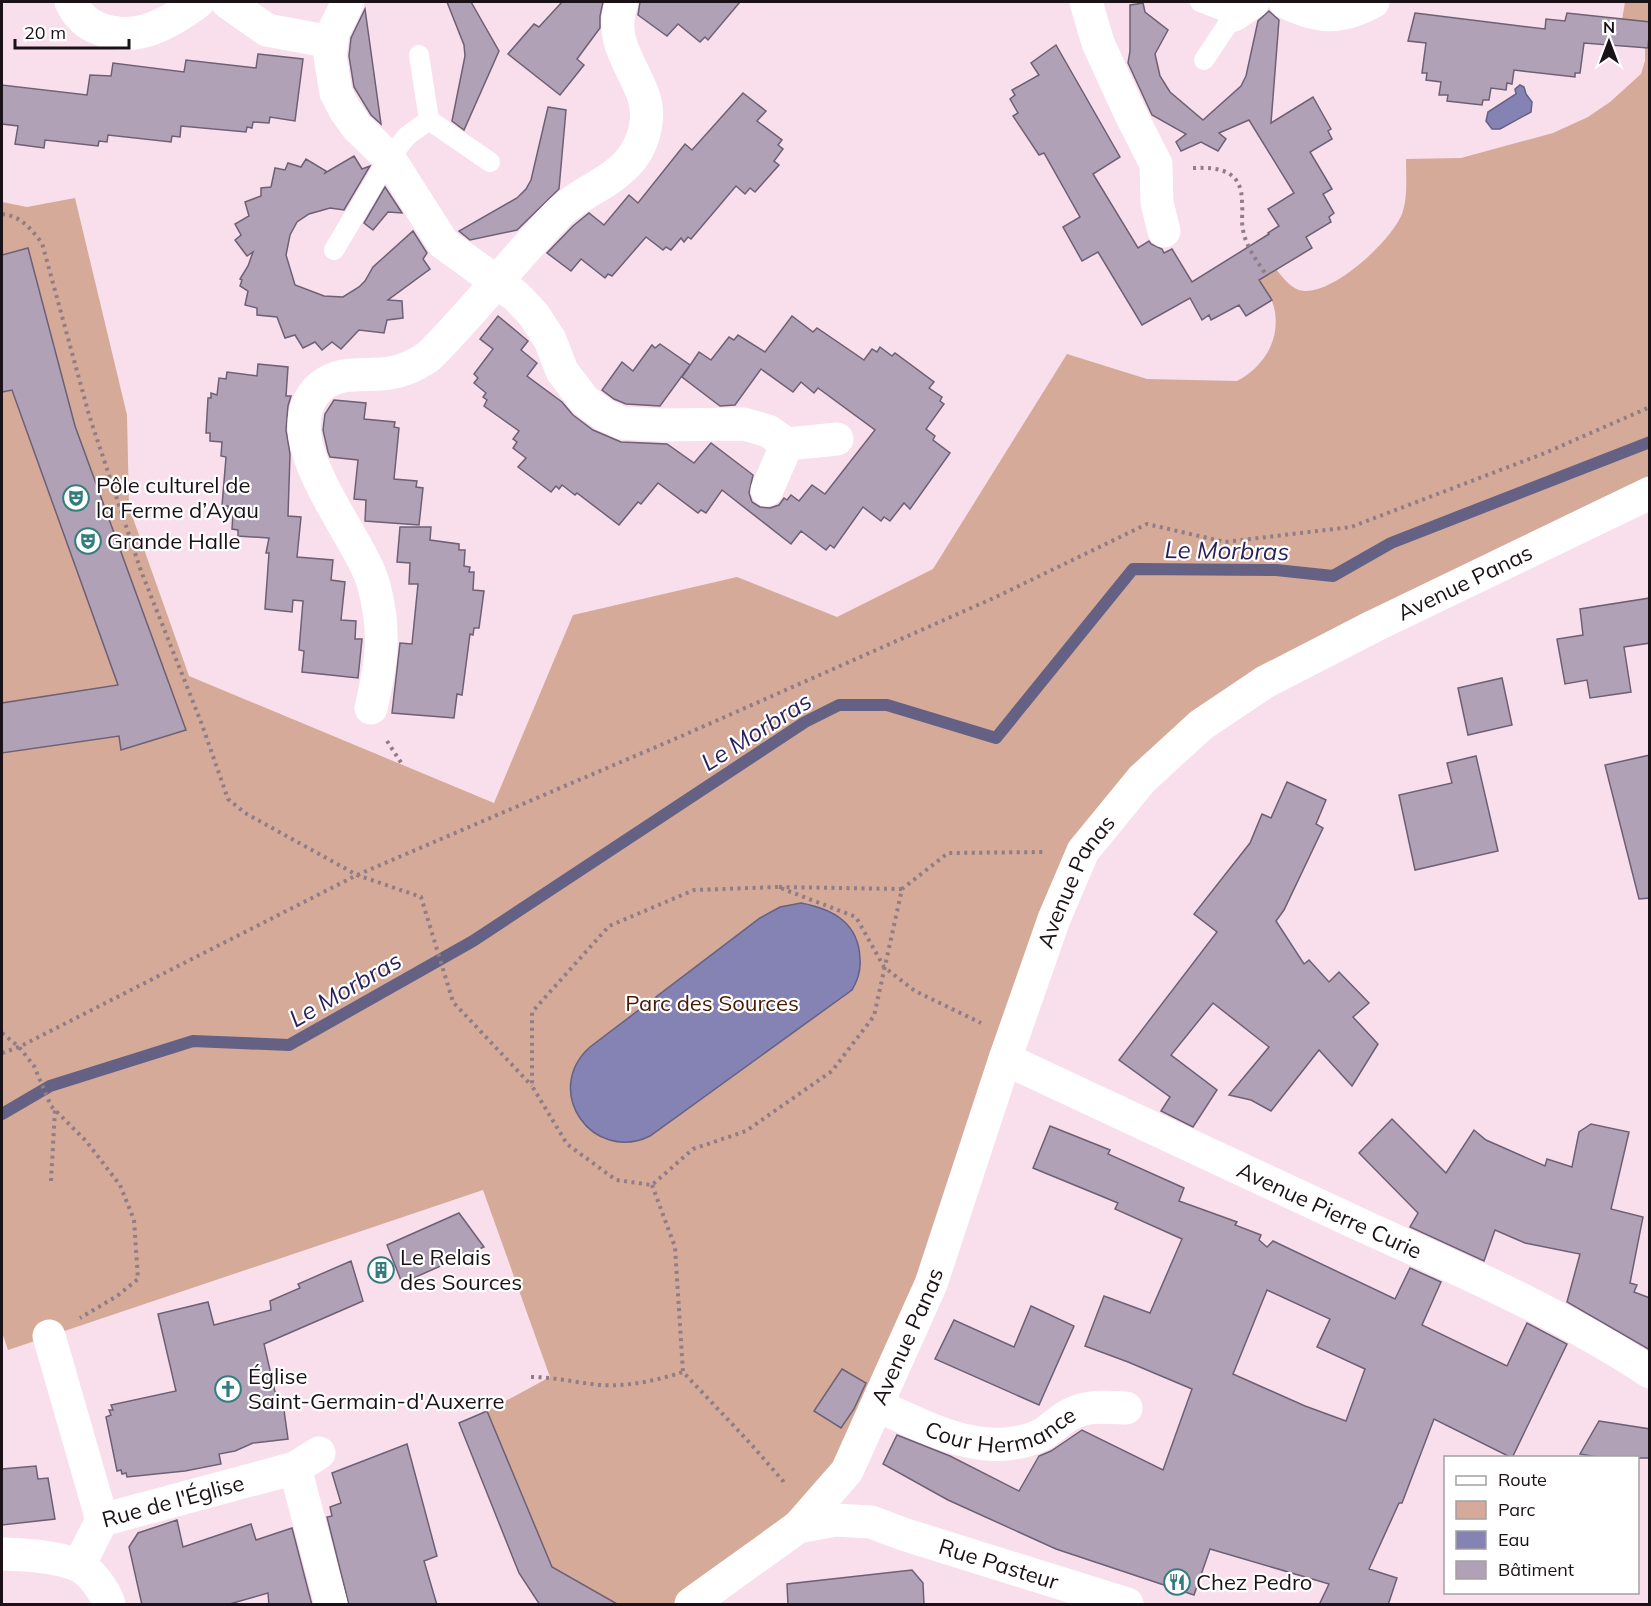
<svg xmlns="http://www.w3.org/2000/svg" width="1651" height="1606" viewBox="0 0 1651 1606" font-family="Mulish,sans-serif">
<rect width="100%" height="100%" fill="#f9deec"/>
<path fill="#d5aa98" d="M 1625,2 L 1649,2 L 1649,493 L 1265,682 L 1083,851 L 847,1471 L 691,1604 L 597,1604 L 584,1585 L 551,1566 L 487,1411 L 550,1377 L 483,1190 L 8,1350 L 2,1332 L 2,202 L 27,207 L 75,198 L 127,415 L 129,507 L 189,676 L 494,803 L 573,615 L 737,577 L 837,617 L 933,569 L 1067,354 L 1147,379 L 1237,381 C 1266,366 1284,334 1272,301 C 1270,294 1263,286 1259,280 L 1276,269 C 1283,278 1292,290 1304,291 C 1335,293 1391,241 1402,214 C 1408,197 1406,177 1406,159 L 1461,158 L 1553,133 L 1588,117 L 1610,102 L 1641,74 L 1645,61 L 1645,49 L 1641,41 L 1621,26 Z"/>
<g fill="#8483b3" stroke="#646184" stroke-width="1.5">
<path d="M 1520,85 L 1524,87 L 1526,94 L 1532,102 L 1531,112 L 1500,129 L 1492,129 L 1486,121 L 1488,112 L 1516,94 L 1515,89 Z"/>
<path d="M 801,903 C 833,909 859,923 860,959 C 861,971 858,980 852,990 L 650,1136 C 593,1164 541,1091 590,1047 L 760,918 L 780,907 Z"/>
</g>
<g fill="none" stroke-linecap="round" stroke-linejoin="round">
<path stroke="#646184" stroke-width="12" d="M 2,1114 L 50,1086 L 193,1041 L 289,1045 L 473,941 L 805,722 L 839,705 L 887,705 L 996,738 L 1133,569 L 1276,570 L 1333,576 L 1391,543 L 1650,442"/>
</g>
<g fill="#b0a1b7" stroke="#6d6074" stroke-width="1.5" fill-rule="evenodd">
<path d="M 447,2 L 471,2 L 499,51 L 464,130 L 452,121 L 465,56 L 464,45 Z"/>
<path d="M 562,2 L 603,2 L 600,16 L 600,28 L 577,59 L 584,65 L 560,95 L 508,54 L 534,24 L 539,27 Z"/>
<path d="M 640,2 L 740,2 L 708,40 L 705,37 L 700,42 L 678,24 L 667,36 L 638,15 Z"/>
<path d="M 1143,3 L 1145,12 L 1168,30 L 1155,54 L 1160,76 L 1170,92 L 1203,120 L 1241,86 L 1246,76 L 1258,21 L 1269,11 L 1279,20 L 1271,123 L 1313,97 L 1331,129 L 1328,131 L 1332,139 L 1310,152 L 1332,189 L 1323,194 L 1334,213 L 1329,217 L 1331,222 L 1306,237 L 1312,248 L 1259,280 L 1272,300 L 1246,316 L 1239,305 L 1211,320 L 1209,315 L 1202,320 L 1190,298 L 1142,325 L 1098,252 L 1082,261 L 1063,227 L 1080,217 L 1044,153 L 1039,155 L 1013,116 L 1018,113 L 1010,99 L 1015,95 L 1012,90 L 1039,75 L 1031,63 L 1056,45 L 1120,157 L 1093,174 L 1138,248 L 1149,241 L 1151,244 L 1162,249 L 1164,253 L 1172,249 L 1192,282 L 1269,234 L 1268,233 L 1279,226 L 1268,209 L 1294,193 L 1249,120 L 1219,133 L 1226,139 L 1218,151 L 1201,142 L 1181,151 L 1176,142 L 1186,134 L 1152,115 L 1128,63 L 1130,51 L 1130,5 Z"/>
<path d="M 365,9 L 381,124 L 371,115 L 354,87 L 349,56 L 351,38 Z"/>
<path d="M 1415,13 L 1545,29 L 1546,19 L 1565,21 L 1567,13 L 1650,22 L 1648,48 L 1584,43 L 1580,73 L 1575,73 L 1575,77 L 1514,70 L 1512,84 L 1507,83 L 1506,90 L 1491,88 L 1489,100 L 1483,100 L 1482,105 L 1447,101 L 1448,95 L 1439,95 L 1441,82 L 1426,80 L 1427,73 L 1422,73 L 1426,43 L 1408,41 Z"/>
<path d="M 258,54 L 303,59 L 295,121 L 270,117 L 269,123 L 253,122 L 252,128 L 247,127 L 246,132 L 181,126 L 180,137 L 172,136 L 171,142 L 108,135 L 107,142 L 99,141 L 98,146 L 45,140 L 44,148 L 15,144 L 18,126 L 2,124 L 2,85 L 87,95 L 90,75 L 111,76 L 113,63 L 184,72 L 186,60 L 256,68 Z"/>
<path d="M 743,93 L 766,111 L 757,121 L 782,140 L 778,145 L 783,149 L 774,161 L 779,165 L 755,192 L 750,188 L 745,194 L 736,186 L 691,239 L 688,237 L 684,242 L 681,238 L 671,250 L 666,247 L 663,250 L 646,237 L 612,276 L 608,274 L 605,278 L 581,259 L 571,271 L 547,253 L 573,226 L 589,213 L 604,225 L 629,195 L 638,203 L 685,144 L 692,150 Z"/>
<path d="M 548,107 L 566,110 L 559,189 L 517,230 L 470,240 L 459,231 L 517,198 L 526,189 L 531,180 Z"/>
<path d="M 354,156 L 362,169 L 370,166 L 344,210 L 330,208 L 309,214 L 297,222 L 290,235 L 286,255 L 295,285 L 324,296 L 343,297 L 359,287 L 365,281 L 373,267 L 413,231 L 427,253 L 423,259 L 430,269 L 388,300 L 402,301 L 403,318 L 387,320 L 384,333 L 359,330 L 341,349 L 332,342 L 322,350 L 315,342 L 303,348 L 295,335 L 285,338 L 277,317 L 257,315 L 257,308 L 245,305 L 248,291 L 240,286 L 242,280 L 240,279 L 248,266 L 253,252 L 247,256 L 235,240 L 241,235 L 235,224 L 249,216 L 245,202 L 261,196 L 261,188 L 271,187 L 275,168 L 285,170 L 288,163 L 301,167 L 306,159 L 326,171 L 325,173 Z"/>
<path d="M 385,187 L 402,213 L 388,212 L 373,230 L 364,223 Z"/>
<path d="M 28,248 L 75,426 L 186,730 L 121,750 L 119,736 L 2,753 L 2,703 L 118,685 L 12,390 L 2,392 L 2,255 Z"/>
<path d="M 498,316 L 528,341 L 521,350 L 537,363 L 527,376 L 562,402 L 573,415 L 593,430 L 621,442 L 667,444 L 694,463 L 711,443 L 753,475 L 749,493 L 752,502 L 760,507 L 770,508 L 779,505 L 784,498 L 787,500 L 791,495 L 799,501 L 812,485 L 825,494 L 875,430 L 818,388 L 814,393 L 801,382 L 793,392 L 761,369 L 735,405 L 720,406 L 682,377 L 699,352 L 711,360 L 729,337 L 734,340 L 738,335 L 765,352 L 792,316 L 813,332 L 817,328 L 864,360 L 872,349 L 877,352 L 880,347 L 892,356 L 895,353 L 934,382 L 929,388 L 942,397 L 940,401 L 944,404 L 926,429 L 935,436 L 933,440 L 950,453 L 910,509 L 904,503 L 890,521 L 884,517 L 881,521 L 863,507 L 834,548 L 830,545 L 826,550 L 801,531 L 791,544 L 722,490 L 706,513 L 701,510 L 698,513 L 658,483 L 641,504 L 638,502 L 619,525 L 577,493 L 575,495 L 562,485 L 559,489 L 556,486 L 551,492 L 518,467 L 526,458 L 513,448 L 517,442 L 513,439 L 519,431 L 484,406 L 487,400 L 483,397 L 486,393 L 474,383 L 478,378 L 474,374 L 493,349 L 480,339 Z"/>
<path d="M 660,344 L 690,365 L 660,406 L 626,404 L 614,399 L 602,390 L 622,362 L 633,371 L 652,345 L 655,348 Z"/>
<path d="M 258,364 L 288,367 L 286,396 L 291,396 L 288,406 L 286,430 L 290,454 L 288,516 L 301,517 L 297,557 L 333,560 L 331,580 L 345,582 L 341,620 L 356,621 L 355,639 L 362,639 L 358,678 L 302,672 L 304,651 L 299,650 L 303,601 L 293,600 L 292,612 L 265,609 L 269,553 L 266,553 L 269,538 L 238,536 L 238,530 L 232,529 L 233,513 L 228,512 L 228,506 L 222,506 L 226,457 L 221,456 L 222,442 L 210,441 L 210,433 L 206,433 L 208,398 L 211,398 L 211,393 L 217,395 L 219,378 L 226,379 L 227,372 L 257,376 Z"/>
<path d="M 334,400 L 366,403 L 364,419 L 395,422 L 394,427 L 399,428 L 394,479 L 417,481 L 416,487 L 423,488 L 419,525 L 365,521 L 366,500 L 354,499 L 358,460 L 330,457 L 328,452 L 323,430 L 325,414 Z"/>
<path d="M 400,527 L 431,527 L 430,540 L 459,544 L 459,550 L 465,550 L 464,566 L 470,567 L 469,572 L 474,572 L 473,590 L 484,591 L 479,628 L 474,628 L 473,635 L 470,634 L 462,695 L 457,694 L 454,718 L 392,713 L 400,643 L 412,644 L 418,584 L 409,584 L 410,563 L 397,562 Z"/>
<path d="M 1650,598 L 1650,643 L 1624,647 L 1631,692 L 1590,698 L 1587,680 L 1565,684 L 1557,639 L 1583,635 L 1580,609 Z"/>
<path d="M 1502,678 L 1512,725 L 1468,735 L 1458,688 Z"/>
<path d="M 1650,755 L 1650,898 L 1639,899 L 1605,765 Z"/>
<path d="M 1476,756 L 1498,851 L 1415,870 L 1399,795 L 1452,783 L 1447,763 Z"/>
<path d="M 1287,782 L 1326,800 L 1316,824 L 1323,828 L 1284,910 L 1276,921 L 1304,964 L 1309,960 L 1329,982 L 1339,972 L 1369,1003 L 1353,1017 L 1378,1044 L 1352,1086 L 1319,1050 L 1271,1111 L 1251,1100 L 1229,1095 L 1269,1047 L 1213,1003 L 1171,1055 L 1217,1090 L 1193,1127 L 1161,1111 L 1170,1097 L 1119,1060 L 1217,932 L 1194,914 L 1250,843 L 1262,814 L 1271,818 Z"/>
<path d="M 1392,1119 L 1446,1173 L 1474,1130 L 1486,1140 L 1545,1166 L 1547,1159 L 1572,1167 L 1579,1132 L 1591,1124 L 1629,1132 L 1611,1209 L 1643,1217 L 1630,1283 L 1637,1285 L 1634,1292 L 1650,1298 L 1650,1350 L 1567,1302 L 1580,1254 L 1525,1243 L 1495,1230 L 1484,1261 L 1410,1227 L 1418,1213 L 1359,1153 Z"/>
<path d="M 1050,1126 L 1110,1150 L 1108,1154 L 1184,1188 L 1179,1201 L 1237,1222 L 1235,1225 L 1261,1235 L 1259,1240 L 1267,1247 L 1273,1241 L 1395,1299 L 1410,1268 L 1441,1282 L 1422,1325 L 1507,1366 L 1527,1323 L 1567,1344 L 1512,1458 L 1434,1419 L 1402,1503 L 1399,1503 L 1369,1569 L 1397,1578 L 1388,1605 L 1319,1605 L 1329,1584 L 1210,1549 L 1194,1595 L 1056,1549 L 948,1500 L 883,1464 L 897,1435 L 950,1456 L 1019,1491 L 1039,1456 L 1051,1451 L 1082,1430 L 1163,1470 L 1192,1389 L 1128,1362 L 1085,1346 L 1104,1296 L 1150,1313 L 1182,1239 L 1115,1209 L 1118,1203 L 1033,1168 ZM 1267,1290 L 1330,1319 L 1317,1347 L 1365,1369 L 1346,1421 L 1305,1406 L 1233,1374 Z"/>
<path d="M 459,1213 L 484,1247 L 402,1283 L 387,1245 Z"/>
<path d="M 351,1261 L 363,1301 L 264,1344 L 278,1405 L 283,1403 L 288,1439 L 253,1443 L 235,1451 L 219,1454 L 221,1464 L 185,1471 L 127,1477 L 126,1473 L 122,1474 L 121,1470 L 117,1471 L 106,1417 L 111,1415 L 109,1410 L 113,1410 L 111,1405 L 176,1391 L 158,1314 L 208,1302 L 214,1325 L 271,1310 L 270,1301 L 300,1288 L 298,1284 Z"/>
<path d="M 1031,1306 L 1074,1326 L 1039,1405 L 935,1359 L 954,1320 L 1014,1347 Z"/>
<path d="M 842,1369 L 866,1383 L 854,1409 L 841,1428 L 814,1411 Z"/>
<path d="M 487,1411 L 552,1567 L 619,1605 L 540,1605 L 519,1573 L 459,1423 Z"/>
<path d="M 1599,1421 L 1650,1429 L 1650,1458 L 1603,1458 L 1580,1454 Z"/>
<path d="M 407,1444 L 437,1556 L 424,1561 L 437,1605 L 349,1605 L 327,1517 L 332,1516 L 330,1507 L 341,1503 L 332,1473 Z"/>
<path d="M 36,1466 L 38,1479 L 48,1478 L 55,1519 L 2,1525 L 2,1469 Z"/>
<path d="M 177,1520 L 183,1547 L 251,1524 L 256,1540 L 292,1528 L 312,1605 L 269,1605 L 268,1593 L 226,1605 L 142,1605 L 129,1547 L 138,1533 Z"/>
<path d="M 912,1570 L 923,1583 L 924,1605 L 788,1605 L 787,1584 Z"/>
</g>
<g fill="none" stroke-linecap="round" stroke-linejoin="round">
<g stroke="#907d87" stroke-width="4" stroke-dasharray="3 4.5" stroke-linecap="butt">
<path d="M 1193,168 C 1219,167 1242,170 1242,202 C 1243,211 1241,221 1243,230 C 1246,247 1257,261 1267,276"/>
<path d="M 2,214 C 21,216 30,228 42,243 L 89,415 L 141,571 L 201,722 L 228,799 L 245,813 L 357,875 L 421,897 L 453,1002 L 532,1086"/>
<path d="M 387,741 L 402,764"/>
<path d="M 778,887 L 694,890 L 609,926 L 532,1012 L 532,1086 L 567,1144 L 616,1180 L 652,1185 L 693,1149 L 746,1131 L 832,1071 L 874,1016 L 902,889 L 948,853 L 1045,852"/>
<path d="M 902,889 L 778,887 L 856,917 L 884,967 L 915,991 L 981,1023"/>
<path d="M 2,1033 L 19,1047 L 34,1066 L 51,1106 L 86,1141 L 120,1185 L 134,1220 L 138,1279 L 117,1296 L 80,1318"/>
<path d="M 2,1053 L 19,1047 L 357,875 L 684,735 L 996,597 L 1147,524 L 1225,542 L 1351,527 L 1545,453 L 1650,407"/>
<path d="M 51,1181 L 55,1110"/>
<path d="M 652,1185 L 675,1247 L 683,1372 L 750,1443 L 783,1481 L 785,1486"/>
<path d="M 531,1377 C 555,1377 577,1383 601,1385 C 628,1387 658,1380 683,1372"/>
</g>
<g stroke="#fff" stroke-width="20">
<path d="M 1200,2 L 1234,15 L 1204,60"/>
<path d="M 419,55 L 429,120 L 490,162"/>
<path d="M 334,250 L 389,158 L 407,136 L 429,120"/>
</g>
<g stroke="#fff" stroke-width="33">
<path d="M 71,2 C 77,15 86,24 100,29 C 136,43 170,23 198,2"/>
<path d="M 227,2 L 267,30 L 331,42"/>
<path d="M 348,2 L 333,32 L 330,56 L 336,93 L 345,110 L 357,127 L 389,158 L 443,243 L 516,296 L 534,315 L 550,340 L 562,371 L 584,400 L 604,415 L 622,423 L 661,425 L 744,424 L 768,431 L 787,444"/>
<path d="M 1086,2 L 1098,43 L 1130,113 L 1156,164 L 1157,203 L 1164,231"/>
<path d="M 1285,2 C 1319,18 1339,20 1373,2"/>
<path d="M 1234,15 L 1253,2"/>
<path d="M 767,490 L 787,444 L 837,439"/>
<path d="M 371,708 C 382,662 386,632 374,586 C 361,535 267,436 320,387 C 341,369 366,377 390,373 C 404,371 416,365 428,357 C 474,312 514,258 560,212 C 580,193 608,184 627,164 C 637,153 644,138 646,123 C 653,81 603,51 622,2"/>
<path id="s1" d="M 1005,1059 C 1120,1113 1235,1167 1350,1220 C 1452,1267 1556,1310 1650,1372"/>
<path d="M 49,1336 L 102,1520"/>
<path id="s2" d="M 878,1406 C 928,1428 985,1461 1041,1435 C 1052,1429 1060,1419 1071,1414 C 1088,1405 1108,1407 1126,1408"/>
<path d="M 295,1468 L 331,1604"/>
<path d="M 2,1554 C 25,1555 55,1556 77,1565 C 90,1570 105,1591 109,1604"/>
<path id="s3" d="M 79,1565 L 102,1520 L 295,1468 L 319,1453"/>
</g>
<path stroke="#fff" stroke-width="33" id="s4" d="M 798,1527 L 847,1471 L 931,1284 L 1005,1059 L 1054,919 L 1083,851 L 1142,779 L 1201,725 L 1265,682 L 1374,626 L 1650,493"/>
<path stroke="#fff" stroke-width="33" id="s5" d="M 691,1604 L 798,1527 L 835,1520 L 871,1522 L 903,1534 L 1127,1604"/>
</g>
<defs>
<g id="theatre-ring" transform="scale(1.35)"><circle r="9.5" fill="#fff" stroke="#347d7d" stroke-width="1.5"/><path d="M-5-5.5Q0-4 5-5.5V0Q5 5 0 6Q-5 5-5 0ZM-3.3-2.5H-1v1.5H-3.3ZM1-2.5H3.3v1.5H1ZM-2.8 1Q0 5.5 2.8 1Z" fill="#347d7d"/></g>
<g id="building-ring" transform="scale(1.35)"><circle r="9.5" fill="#fff" stroke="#347d7d" stroke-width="1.5"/><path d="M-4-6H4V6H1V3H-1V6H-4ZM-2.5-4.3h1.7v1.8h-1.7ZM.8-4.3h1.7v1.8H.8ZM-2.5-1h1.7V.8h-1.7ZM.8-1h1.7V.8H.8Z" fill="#347d7d"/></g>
<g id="church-ring" transform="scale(1.35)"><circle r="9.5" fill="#fff" stroke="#347d7d" stroke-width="1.5"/><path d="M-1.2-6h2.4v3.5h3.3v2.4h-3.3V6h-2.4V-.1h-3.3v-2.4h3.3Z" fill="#347d7d"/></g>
<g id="restaurant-ring" transform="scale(1.35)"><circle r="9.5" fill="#fff" stroke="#347d7d" stroke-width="1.5"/><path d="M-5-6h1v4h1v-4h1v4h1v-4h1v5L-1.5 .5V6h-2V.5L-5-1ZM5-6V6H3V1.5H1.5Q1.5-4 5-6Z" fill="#347d7d"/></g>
</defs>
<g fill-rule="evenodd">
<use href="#theatre-ring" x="76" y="498"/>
<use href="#theatre-ring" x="88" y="541"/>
<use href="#building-ring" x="381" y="1270"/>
<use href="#church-ring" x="228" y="1389"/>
<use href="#restaurant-ring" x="1177" y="1582"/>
</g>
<g text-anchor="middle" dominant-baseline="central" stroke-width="4.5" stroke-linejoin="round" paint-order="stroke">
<g font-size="22" fill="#1b1217" stroke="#fff" text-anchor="start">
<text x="96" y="485">Pôle culturel de<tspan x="96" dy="25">la Ferme d’Ayau</tspan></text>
<text x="107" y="541">Grande Halle</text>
<text x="400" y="1257">Le Relais<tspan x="400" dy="25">des Sources</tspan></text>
<text x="248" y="1376">Église<tspan x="248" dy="25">Saint-Germain-d'Auxerre</tspan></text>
<text x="1196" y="1582">Chez Pedro</text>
</g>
<g font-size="22" fill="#1b1217" stroke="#fff">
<text stroke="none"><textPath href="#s4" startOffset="1212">Avenue Panas</textPath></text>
<text stroke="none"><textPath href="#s4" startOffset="708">Avenue Panas</textPath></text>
<text stroke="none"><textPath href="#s1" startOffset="358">Avenue Pierre Curie</textPath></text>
<text stroke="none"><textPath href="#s4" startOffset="222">Avenue Panas</textPath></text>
<text stroke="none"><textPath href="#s2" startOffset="132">Cour Hermance</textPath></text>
<text stroke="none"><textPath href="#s3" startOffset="124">Rue de l'Église</textPath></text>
<text stroke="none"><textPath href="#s5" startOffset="340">Rue Pasteur</textPath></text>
</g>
<g font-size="22" fill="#481800" stroke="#fff">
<text x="712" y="1003">Parc des Sources</text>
</g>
<g font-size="24" font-style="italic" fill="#281f5b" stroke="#fff">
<text transform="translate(1227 550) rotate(1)">Le Morbras</text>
<text transform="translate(756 731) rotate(-32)">Le Morbras</text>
<text transform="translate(345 989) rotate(-30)">Le Morbras</text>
</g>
</g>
<rect width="1651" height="1606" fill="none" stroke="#1b1217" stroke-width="6"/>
<rect x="1444" y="1456" width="195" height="138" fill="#ffffff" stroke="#a4a0a2" stroke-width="1.5"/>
<rect x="1456" y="1476" width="30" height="9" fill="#ffffff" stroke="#a4a0a2" stroke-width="1.5"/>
<text x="1498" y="1486" font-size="18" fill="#1b1217">Route</text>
<rect x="1456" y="1501" width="30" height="18" fill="#d5aa98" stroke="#a4a0a2" stroke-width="1.5"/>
<text x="1498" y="1516" font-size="18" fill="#1b1217">Parc</text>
<rect x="1456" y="1531" width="30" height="18" fill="#8483b3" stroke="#a4a0a2" stroke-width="1.5"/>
<text x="1498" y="1546" font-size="18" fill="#1b1217">Eau</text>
<rect x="1456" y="1561" width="30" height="18" fill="#b0a1b7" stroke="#a4a0a2" stroke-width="1.5"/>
<text x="1498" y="1576" font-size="18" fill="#1b1217">Bâtiment</text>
<g transform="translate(1609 42)" stroke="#ffffff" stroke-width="4.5" paint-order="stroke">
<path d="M0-4.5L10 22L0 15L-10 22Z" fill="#1b1217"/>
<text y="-9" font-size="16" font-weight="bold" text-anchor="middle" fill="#1b1217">N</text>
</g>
<path d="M15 39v9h114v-9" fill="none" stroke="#1b1217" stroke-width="3"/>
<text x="24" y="39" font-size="18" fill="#1b1217" stroke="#ffffff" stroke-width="4.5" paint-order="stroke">20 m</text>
</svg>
